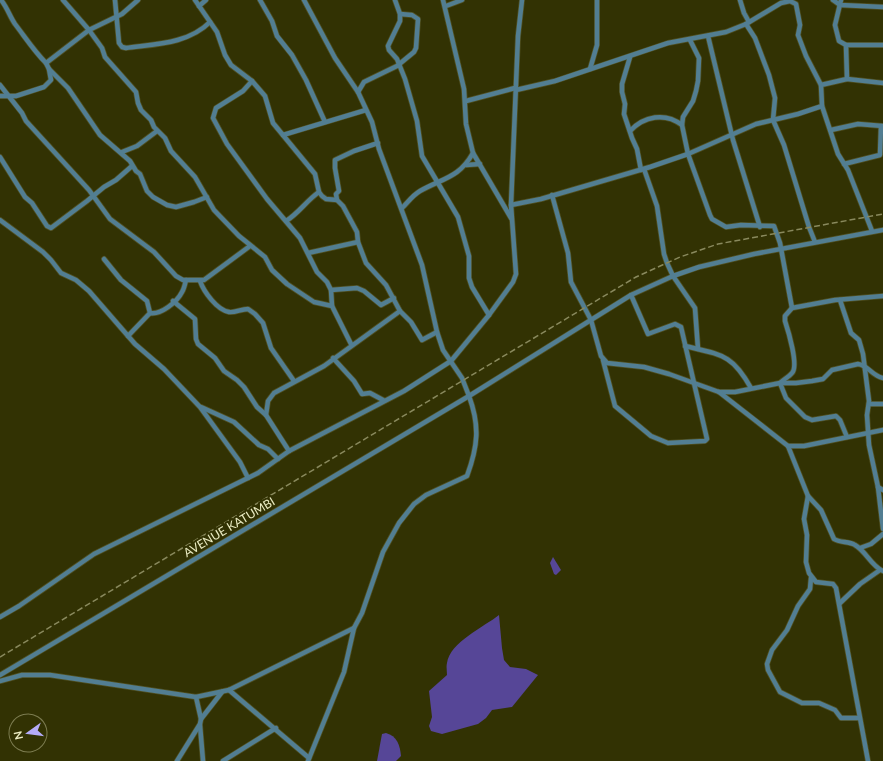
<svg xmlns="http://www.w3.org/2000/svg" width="883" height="761" viewBox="0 0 883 761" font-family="Lato,sans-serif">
<rect width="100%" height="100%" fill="#323203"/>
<g fill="#564697">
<path d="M 553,557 L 561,570 L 556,575 L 554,574 L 550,563 Z"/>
<path d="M 499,615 L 502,648 L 504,660 L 510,667 L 526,669 L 538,675 L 512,707 L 492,710 L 486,718 L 478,724 L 442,734 L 431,731 L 429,726 L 432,717 L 429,691 L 447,675 C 447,671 446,667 447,663 C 450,642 484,627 499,615 Z"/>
<path d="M 386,733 C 397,736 400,745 401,756 L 396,761 L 377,761 L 382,734 Z"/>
</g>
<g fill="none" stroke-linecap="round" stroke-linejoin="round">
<g stroke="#505022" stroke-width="6">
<g id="minor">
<path d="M 1,0 C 7,7 10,17 15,24 C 25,37 34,51 46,63"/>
<path d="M 63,0 L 89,30 L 102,48 L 105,57 L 136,92 L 138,103 L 141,110 L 151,120 L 154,127 L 165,138 L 171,151 L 195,177 L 214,210 L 239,236 L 265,257 L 272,270 L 287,284 L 314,302 L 332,306 L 351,344"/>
<path d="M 115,0 L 119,43 L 122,47 L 126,48 C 155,44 188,44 210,22"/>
<path d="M 195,0 L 217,32 L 225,55 L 231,65 L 252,81 L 265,96 L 273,123 L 315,174 L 319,192 L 322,196 L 326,199 L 337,200 L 343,206 L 357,232 L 358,242 L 366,263 L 386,285 L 400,311 L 411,322 L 422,340 L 437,332"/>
<path d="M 260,0 L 272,21 L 277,36 L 292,55 L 306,80 L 325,122"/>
<path d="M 395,0 L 400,14 L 400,21 L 388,46 L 389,50 L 397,59 L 405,79 L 417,121 L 422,156 L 458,217 L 469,256 L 469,278 L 472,287 L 489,315"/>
<path d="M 443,0 L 464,89 L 466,124 L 473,153 L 511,218"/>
<path d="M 740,0 L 744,13 L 749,22"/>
<path d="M 833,0 L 840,5 L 883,7"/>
<path d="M 841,0 L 835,25 L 839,41 L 846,45"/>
<path d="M 199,6 L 206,0"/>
<path d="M 446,6 L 462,0"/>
<path d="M 746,24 L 755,38 L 769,75 L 775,98 L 773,120 L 784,145 L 809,227 L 815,242"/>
<path d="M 708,36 L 733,140 L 760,227"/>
<path d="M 690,40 L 699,58 L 698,81 L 696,91 L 693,101 L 683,117 L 682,125 L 688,154 L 710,215 L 712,219 L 726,227 L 741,225 L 774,226 L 780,243 L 792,308 L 835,300 L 883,296"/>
<path d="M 630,57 L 622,84 L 622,92 L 625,104 L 624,114 L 632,138 L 637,149 L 641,170"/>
<path d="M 49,69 L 68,88 L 100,135 L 130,161 L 136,171 L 140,174 L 147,191 L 153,197 L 167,205 L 176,207 L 194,202 L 207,197"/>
<path d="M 590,69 L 597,45 L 597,0"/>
<path d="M 847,79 L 883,83"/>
<path d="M 252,81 L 243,91 L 216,108 L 213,118 L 227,144 L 267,199 L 300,238 L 317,272 L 327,282 L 331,290 L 332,306"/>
<path d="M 0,85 L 22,113 L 26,121 L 89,190 L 110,219 L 154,252 L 176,276 L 183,280 L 204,280 L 250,246"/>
<path d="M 516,90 L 555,81 L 668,43 L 726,32 L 746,24 L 781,3 L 790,1 L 796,4 L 800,25 L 798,35 L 806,56 L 821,85"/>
<path d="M 358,92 L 364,82 L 397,66 L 414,52 L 416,48 L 418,19 L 412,15 L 400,14"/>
<path d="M 0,96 L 16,96 L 44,87 L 51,80 L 49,69 L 46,63 L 50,60 L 89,30 L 122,14 L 138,0"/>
<path d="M 466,101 L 515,88"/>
<path d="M 822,106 L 838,154 L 848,170 L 872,231"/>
<path d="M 831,130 L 858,124 L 883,126"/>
<path d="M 630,131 C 644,116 665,112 682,125"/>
<path d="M 283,135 L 366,110"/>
<path d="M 122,152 L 137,146 L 157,131"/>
<path d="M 0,157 L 25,197 L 32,203 L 47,226 L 51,228 L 87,201 L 104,187 L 116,180 L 132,166"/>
<path d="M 844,164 L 880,155 L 881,126"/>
<path d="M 466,165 L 480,164"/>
<path d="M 644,169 L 657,206 L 664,254 L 667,263 L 673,276 L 695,308 L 698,349"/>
<path d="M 552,195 L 568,253 L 571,282 L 591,320 L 601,356 L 607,363 L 644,367 L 669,374 L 719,392 L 735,392 L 780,383 L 796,383 L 812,381 L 823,379 L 832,370 L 858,364 C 868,365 872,376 883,378"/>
<path d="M 337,200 L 336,194 L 339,191 L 335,168 L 335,160 L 354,151 L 378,143"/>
<path d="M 511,205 L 541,199 L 650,167 L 688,154 L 756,124 L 798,114 L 822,106 L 821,85 L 847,79 L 846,45 L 883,45"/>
<path d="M 402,208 C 408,202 413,195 420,191 C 443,178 459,178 473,153"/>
<path d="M 0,220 L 43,252 L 51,260 L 61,273 L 76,280 L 89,291 L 135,344 L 164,369 L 200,407 L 240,462 L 248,478"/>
<path d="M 286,221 C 299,213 306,201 319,192"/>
<path d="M 308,253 L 358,242"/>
<path d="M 104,259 L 121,280 L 147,301 L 150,313 L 128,336"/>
<path d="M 200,281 C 204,292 217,310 229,312 C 235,313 241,309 248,309 L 255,314 L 263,323 L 271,348 L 294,381"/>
<path d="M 331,290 L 357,288 L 364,291 L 381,305 L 394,298"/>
<path d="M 840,300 L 851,333 L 859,340 L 863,354 L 869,401 L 867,415 L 869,445 L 878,487 L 883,529"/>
<path d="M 173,301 L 195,319 L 196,339 L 198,344 L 215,358 L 224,371 L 237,380 L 244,387 L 257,407 L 266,415 L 289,451"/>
<path d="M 792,308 L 785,316 L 785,321 C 788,330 799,366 792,373 C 789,377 784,379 780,383 L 786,398 L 805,417 L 812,420 L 836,416 L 840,420 L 847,437"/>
<path d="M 150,313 C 161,315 177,302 182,292 C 184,289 185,284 186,280"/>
<path d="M 685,346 C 722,355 732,354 751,388"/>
<path d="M 333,358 L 354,381 L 362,394 L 370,393 L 383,400"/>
<path d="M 603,360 L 615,406 L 651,436 L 668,443 L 705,441 L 707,439 L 681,327 L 675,324 L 648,334 L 631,295"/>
<path d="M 719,392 L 788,446 L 808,496 L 804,519 L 807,535 L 806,562 L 809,573 L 816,582 L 833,584 L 836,588 L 868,761"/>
<path d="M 869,404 L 883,404"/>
<path d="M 201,407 L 234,422 L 259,445 L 268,449 L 278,459"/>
<path d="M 266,415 L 268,401 L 274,393 L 324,366 L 400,311"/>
<path d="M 788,446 L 804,446 L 883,430"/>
<path d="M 878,487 L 883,490"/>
<path d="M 808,496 L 821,510 L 834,539 C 840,543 849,541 855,545 C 866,551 871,566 883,571"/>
<path d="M 860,548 L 871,544 L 883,534"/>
<path d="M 811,578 L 810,589 L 798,606 L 787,630 L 772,650 L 767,664 L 768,670 L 780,692 L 802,703 L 819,703 L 835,710 L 841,718 L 859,718"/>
<path d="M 840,603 L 860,584 L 880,570"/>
<path d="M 0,617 L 19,606 L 94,554 L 258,473 L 289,451 L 404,391 L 451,361 L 489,315 L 513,282 L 516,274 L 511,205 L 518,36 L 522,0"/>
<path d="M 0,675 L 469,396 L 462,378 L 443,350 L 437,332 L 422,265 L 379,149 L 372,122 L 358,92 L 335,58 L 304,0"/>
<path d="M 0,681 L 22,675 L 50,675 L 196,697 L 229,690 L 354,628"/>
<path d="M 229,690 L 309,758"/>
<path d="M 201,719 L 222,692"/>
<path d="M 200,725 L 203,761"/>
<path d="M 177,761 L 200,724 L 201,719 L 196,697"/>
<path d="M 223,761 L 276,728"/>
<path d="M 308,761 L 344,672 L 354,628 L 362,613 L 383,552 L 399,523 L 414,504 L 426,495 L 467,476 C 478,446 480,426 469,396 L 631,295 L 673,276 L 699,267 L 754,254 L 883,230"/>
</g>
</g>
<use href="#minor" stroke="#527e92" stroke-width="4.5"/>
<path stroke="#89895d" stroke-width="1.5" stroke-dasharray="6 3" stroke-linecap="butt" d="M 0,657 L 636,277 L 680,257 L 718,244 L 883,214"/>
</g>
<g text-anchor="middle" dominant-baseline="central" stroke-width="4" stroke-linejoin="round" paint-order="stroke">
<g font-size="12" fill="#ebecc3" stroke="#323203">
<text transform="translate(229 527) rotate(-31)">AVENUE KATUMBI</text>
</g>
</g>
<g transform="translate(28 733) rotate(256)"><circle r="19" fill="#323203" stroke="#7c7c50"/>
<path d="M0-3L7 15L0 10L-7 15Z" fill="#b5acf8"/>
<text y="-6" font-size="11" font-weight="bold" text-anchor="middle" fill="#ebecc3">N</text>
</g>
</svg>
